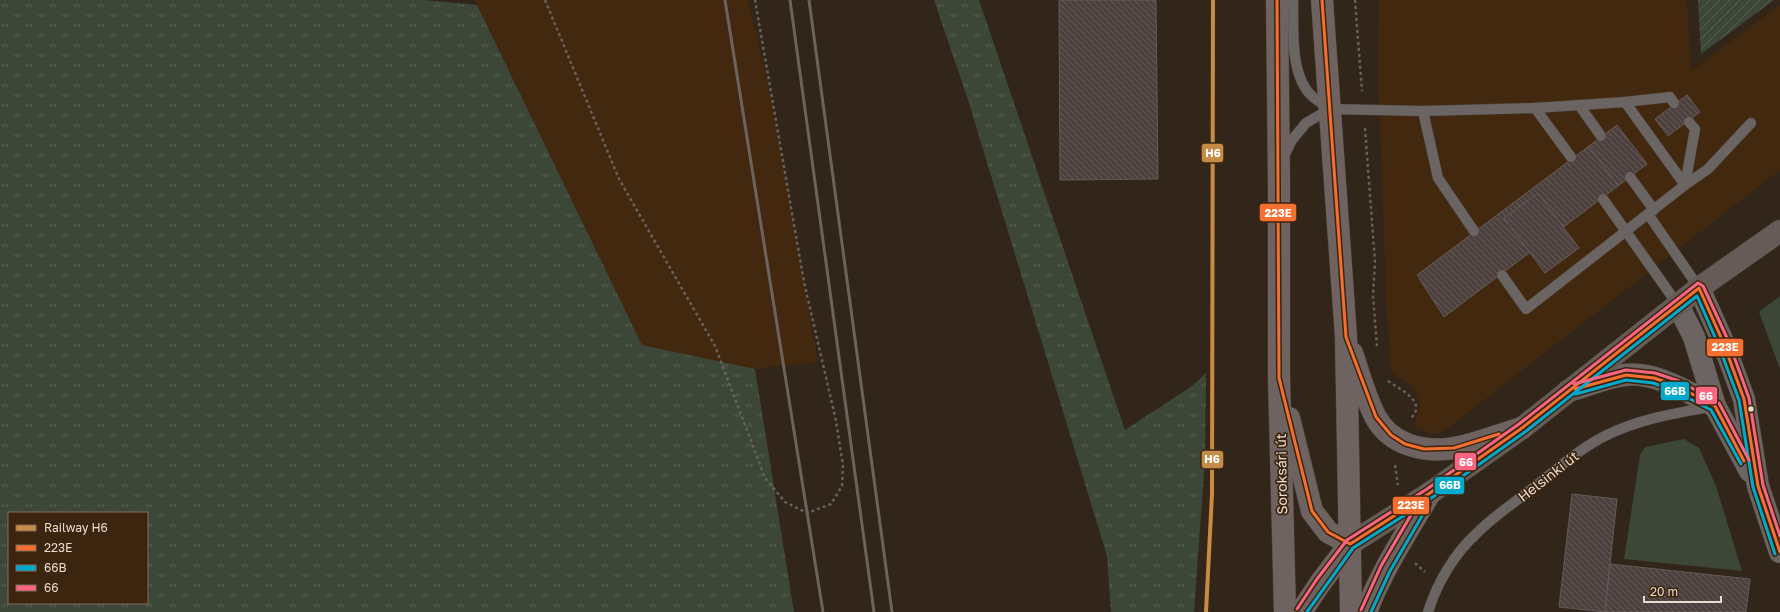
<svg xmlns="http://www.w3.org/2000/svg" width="1780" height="612" viewBox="0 0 1780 612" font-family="'Golos Text',sans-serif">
<defs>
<pattern id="grass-tufts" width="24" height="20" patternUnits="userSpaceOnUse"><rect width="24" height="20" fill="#3c4737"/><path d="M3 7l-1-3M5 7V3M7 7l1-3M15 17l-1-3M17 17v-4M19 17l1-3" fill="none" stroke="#586153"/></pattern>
<pattern id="garden-furrows" width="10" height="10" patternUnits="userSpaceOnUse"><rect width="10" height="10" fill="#3c4737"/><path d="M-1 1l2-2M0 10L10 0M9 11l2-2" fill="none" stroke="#586153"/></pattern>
<pattern id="building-back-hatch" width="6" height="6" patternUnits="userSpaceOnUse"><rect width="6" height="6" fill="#4d413f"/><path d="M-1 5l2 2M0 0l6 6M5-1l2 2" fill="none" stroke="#675c5a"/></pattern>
</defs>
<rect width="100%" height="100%" fill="#32251a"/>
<g fill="#42280e">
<path d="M 475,0 L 748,0 L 772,100 L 818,362 L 755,369 L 642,345 Z"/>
<path d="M 1379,0 L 1687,0 L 1691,71 L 1780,5 L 1780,170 L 1452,425 L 1443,432 L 1432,434 L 1414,427 L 1420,403 L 1412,387 L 1391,371 L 1387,317 L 1378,78 Z"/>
</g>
<g fill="url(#grass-tufts)" fill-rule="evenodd">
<path d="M 0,0 L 424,0 L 477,5 L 642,345 L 755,369 L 794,612 L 0,612 ZM 9,513 L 147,513 L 147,603 L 9,603 Z"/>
<path d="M 934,0 L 979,0 L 1125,430 L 1192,386 L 1206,373 L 1205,460 L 1194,612 L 1111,612 L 1107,556 L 968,100 Z"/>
</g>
<g fill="#3c4737">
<path d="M 1780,296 L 1780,369 L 1759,312 Z"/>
<path d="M 1684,439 L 1699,448 L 1716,486 L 1742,571 L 1624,559 L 1640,455 L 1645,447 Z"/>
</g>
<path fill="url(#garden-furrows)" d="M 1698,0 L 1774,0 L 1701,54 Z"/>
<g fill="url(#building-back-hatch)" stroke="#665a59">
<path d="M 1059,0 L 1156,0 L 1158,179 L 1060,180 Z"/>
<path d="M 1687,95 L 1700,112 L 1668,136 L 1655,119 Z"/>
<path d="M 1617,125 L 1647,164 L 1618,186 L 1589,146 Z"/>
<path d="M 1589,146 L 1618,186 L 1444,317 L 1417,275 Z"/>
<path d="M 1538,193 L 1579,248 L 1545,273 L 1504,218 Z"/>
<path d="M 1572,494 L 1617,499 L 1605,612 L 1559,607 Z"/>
<path d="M 1610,564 L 1750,579 L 1746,612 L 1605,612 Z"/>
</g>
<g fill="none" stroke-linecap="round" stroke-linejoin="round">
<g stroke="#4d4239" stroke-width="11">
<g id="service">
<path d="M 1293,0 C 1294,29 1289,76 1313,97 C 1318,101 1323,104 1328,108"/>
<path d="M 1625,102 L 1670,97 L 1674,103"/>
<path d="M 1579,105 L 1601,136"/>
<path d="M 1423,111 L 1438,178 L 1474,231"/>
<path d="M 1284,156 L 1292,140 L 1306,123 L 1330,109 L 1423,111 L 1535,108 L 1571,157"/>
<path d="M 1630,177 L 1654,210"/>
<path d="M 1685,185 L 1708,169 L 1751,123"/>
<path d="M 1685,185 L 1695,129 L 1689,122"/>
<path d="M 1603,199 L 1678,305"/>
<path d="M 1648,214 L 1699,288"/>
<path d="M 1502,275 L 1526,309 L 1685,185 L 1625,102 L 1535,108"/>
<path d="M 1428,612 C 1437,583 1454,554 1477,533 C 1495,515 1518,500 1538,484 C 1561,466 1582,447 1607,435 C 1639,419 1676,413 1710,407"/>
</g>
</g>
<g stroke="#4d4239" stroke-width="23">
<g id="tertiary">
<path d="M 1699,288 L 1723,342 L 1744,399 L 1758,486 L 1780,552"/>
<path d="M 1678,305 L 1694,337 L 1715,406 L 1750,471"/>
<path d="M 1568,391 C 1587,386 1606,377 1625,375 C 1655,371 1689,393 1715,406"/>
</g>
</g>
<g stroke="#4d4239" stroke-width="23">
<path id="secondary" d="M 1350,544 L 1430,493 L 1522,428 L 1699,288 L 1780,231"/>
</g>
<g stroke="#4d4239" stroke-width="23">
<g id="primary">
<path d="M 1277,0 L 1279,185 L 1279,378 L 1285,612"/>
<path d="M 1322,0 L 1346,337 L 1351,612"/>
<path d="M 1352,353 C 1359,374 1365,396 1375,416 C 1390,445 1424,453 1454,448 C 1474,445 1501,434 1522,428"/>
<path d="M 1289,418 L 1312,511 L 1328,532 L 1350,544"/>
<path d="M 1301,612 L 1321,582 L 1350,544"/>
<path d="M 1366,612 C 1382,570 1407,532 1430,493"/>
</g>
</g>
<g stroke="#69615d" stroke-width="2.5" stroke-dasharray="3 3" stroke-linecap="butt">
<path d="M 545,0 L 619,179 L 715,346 L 765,478 L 785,502 L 807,513 L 831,504 L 842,486 L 843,466 L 836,421 L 804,282 L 755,0"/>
<path d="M 1355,0 L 1362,91"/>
<path d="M 1365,128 L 1375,262 L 1373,296 L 1377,346"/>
<path d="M 1388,381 C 1399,389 1429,402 1410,419"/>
<path d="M 1395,465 L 1398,485"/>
<path d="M 1415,563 L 1425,572"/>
</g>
<use href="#service" stroke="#6a6463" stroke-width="10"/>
<use href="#tertiary" stroke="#6a6463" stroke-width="22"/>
<use href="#secondary" stroke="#655c59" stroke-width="22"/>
<use href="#primary" stroke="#6e6360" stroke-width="22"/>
<g stroke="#6c635e" stroke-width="3">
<path d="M 725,0 L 823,612"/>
<path d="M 790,0 L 874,612"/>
<path d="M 809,0 L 892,612"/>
</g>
<g stroke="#3c250f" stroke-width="6">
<g id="bus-1">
<path d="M 1277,0 L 1279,378 L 1312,511 L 1328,532 L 1350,544 L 1430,493 L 1522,428 L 1699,288 L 1723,342 L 1744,399 L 1758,486 L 1780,552"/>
<path d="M 1322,0 L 1346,337 L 1376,417 L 1391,435 L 1405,444 L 1424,449 L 1454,448 L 1499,434"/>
<path d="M 1575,389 L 1626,375 L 1654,378 L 1677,386 L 1715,406 L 1744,461"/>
</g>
</g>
<g stroke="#3c250f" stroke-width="6">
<g id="bus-2">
<path d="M 1576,394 L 1626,380 L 1653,383 L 1675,391 L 1711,410 L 1741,464"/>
<path d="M 1307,612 L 1353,548 L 1433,497 L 1525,432 L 1697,296 L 1718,344 L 1739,400 L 1753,487 L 1775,554"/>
<path d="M 1371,612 L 1390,571 L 1429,504"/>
</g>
</g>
<g stroke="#3c250f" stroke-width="6">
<g id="bus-3">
<path d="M 1574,384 L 1626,370 L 1655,373 L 1679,381 L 1719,403 L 1749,460"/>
<path d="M 1297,609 L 1317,579 L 1347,540 L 1427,489 L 1519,424 L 1698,283 L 1703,286 L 1728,340 L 1749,398 L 1763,485 L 1780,536"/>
<path d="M 1361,610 L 1381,566 L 1421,498"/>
</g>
</g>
<use href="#bus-1" stroke="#f46f30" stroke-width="3"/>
<use href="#bus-2" stroke="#00a9ce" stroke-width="3"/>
<use href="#bus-3" stroke="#fa6682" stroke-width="3"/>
<g stroke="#3c250f" stroke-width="7">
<path id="rail-1" d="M 1206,612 L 1212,494 L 1213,0"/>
</g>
<use href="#rail-1" stroke="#c48c46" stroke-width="4"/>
</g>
<circle fill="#ebdbcf" stroke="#3c250f" stroke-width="1.5" cx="1751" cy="409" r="3.5"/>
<g text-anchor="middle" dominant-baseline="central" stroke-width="3.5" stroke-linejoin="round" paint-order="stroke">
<g font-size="14" fill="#ebdbcf" stroke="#3c250f">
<text transform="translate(1281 474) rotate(-91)">Soroksári út</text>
<text transform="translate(1548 476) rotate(-38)">Helsinki út</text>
</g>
</g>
<g stroke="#3c250f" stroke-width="1.5">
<rect x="1201" y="143" width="23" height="20" rx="4" fill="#c48c46"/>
<rect x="1259" y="203" width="38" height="19" rx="4" fill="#f46f30"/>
<rect x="1706" y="338" width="38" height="19" rx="4" fill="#f46f30"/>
<rect x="1660" y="381" width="30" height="20" rx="4" fill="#00a9ce"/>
<rect x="1695" y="386" width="23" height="19" rx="4" fill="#fa6682"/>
<rect x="1201" y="450" width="23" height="19" rx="4" fill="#c48c46"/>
<rect x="1454" y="452" width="23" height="19" rx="4" fill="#fa6682"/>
<rect x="1434" y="476" width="31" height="19" rx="4" fill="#00a9ce"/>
<rect x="1392" y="496" width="38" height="19" rx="4" fill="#f46f30"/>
</g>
<g font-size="11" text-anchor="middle" font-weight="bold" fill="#fff">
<text x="1213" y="157">H6</text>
<text x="1278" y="217">223E</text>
<text x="1725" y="351">223E</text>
<text x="1675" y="395">66B</text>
<text x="1706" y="400">66</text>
<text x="1212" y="463">H6</text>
<text x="1466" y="466">66</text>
<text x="1450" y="489">66B</text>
<text x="1411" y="509">223E</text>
</g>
<rect x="8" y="512" width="140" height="92" fill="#3c250f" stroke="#826e5c"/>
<rect x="16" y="525" width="20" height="6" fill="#c48c46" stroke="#826e5c"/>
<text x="44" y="532" font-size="12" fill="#ebdbcf">Railway H6</text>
<rect x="16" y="545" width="20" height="6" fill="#f46f30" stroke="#826e5c"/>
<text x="44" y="552" font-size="12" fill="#ebdbcf">223E</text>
<rect x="16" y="565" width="20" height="6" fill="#00a9ce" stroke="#826e5c"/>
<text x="44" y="572" font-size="12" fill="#ebdbcf">66B</text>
<rect x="16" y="585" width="20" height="6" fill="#fa6682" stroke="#826e5c"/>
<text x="44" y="592" font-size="12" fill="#ebdbcf">66</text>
<path d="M1644 596v6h77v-6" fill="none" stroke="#ebdbcf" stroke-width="2"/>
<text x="1650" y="596" font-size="12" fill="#ebdbcf" stroke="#3c250f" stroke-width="3" paint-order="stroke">20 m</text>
</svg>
